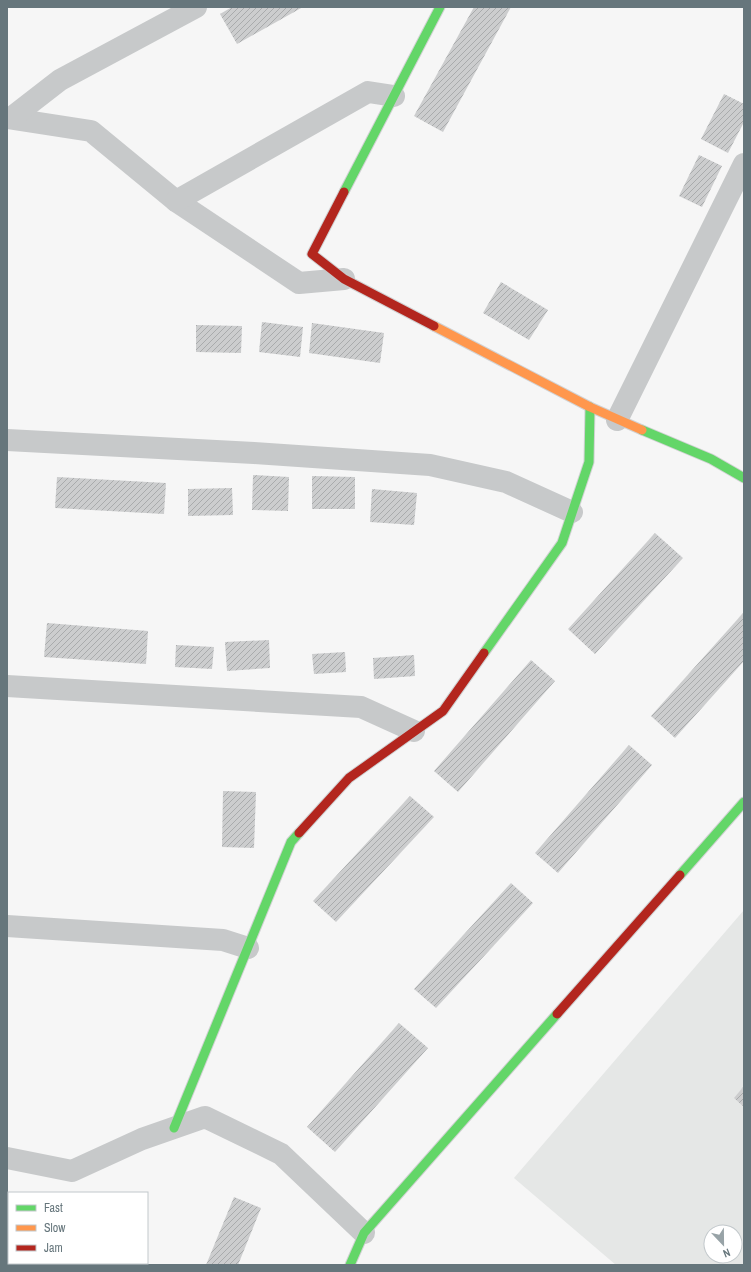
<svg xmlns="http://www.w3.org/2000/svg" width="751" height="1272" viewBox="0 0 751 1272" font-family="'Archivo Narrow',sans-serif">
<defs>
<pattern id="building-hatch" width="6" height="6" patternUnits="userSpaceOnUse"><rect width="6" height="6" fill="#cccdce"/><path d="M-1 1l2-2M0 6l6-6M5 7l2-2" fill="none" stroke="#a9abac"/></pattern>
</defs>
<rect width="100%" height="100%" fill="#f6f6f6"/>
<path fill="#e5e7e6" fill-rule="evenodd" d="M 744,910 L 744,1265 L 616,1265 L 514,1178 ZM 711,1232 L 735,1232 L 735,1256 L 711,1256 Z"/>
<g fill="url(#building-hatch)">
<path d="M 232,7 L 303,7 L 237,44 L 220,14 Z"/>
<path d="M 474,7 L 511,7 L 443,132 L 414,116 Z"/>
<path d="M 724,94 L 744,104 L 744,122 L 728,153 L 701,139 Z"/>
<path d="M 699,155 L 722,166 L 702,207 L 679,196 Z"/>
<path d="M 501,282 L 548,310 L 529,340 L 483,313 Z"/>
<path d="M 262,322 L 303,327 L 300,357 L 259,352 Z"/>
<path d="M 312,323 L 384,333 L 380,363 L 309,353 Z"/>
<path d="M 196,325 L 242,326 L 241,353 L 196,352 Z"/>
<path d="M 253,475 L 289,477 L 288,511 L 252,510 Z"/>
<path d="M 312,476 L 355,477 L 355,509 L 312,509 Z"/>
<path d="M 57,477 L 166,483 L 164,514 L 55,508 Z"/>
<path d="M 232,488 L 233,515 L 188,516 L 188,489 Z"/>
<path d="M 372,489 L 417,493 L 414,525 L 370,522 Z"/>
<path d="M 655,533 L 683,558 L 595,654 L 568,629 Z"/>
<path d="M 744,612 L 744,661 L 675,738 L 651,716 Z"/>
<path d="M 47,623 L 148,631 L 146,664 L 44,657 Z"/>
<path d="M 269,640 L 270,668 L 227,671 L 225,642 Z"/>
<path d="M 176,645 L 214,647 L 212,669 L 175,667 Z"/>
<path d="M 345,652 L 346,672 L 314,674 L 312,654 Z"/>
<path d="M 414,655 L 415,676 L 374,679 L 373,658 Z"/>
<path d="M 531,660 L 555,681 L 458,792 L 434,771 Z"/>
<path d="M 629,745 L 652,765 L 558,873 L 535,853 Z"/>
<path d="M 223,791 L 256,792 L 254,848 L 222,847 Z"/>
<path d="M 410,796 L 434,817 L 336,922 L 313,901 Z"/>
<path d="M 511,883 L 533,903 L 436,1008 L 414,989 Z"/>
<path d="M 399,1023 L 428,1048 L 335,1152 L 307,1127 Z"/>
<path d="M 744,1086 L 744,1107 L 734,1098 Z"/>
<path d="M 234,1197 L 261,1208 L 238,1265 L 206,1265 Z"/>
</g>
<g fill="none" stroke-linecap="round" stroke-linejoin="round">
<g stroke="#d1d2d3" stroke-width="11">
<g id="fast">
<path d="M 344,192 L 440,7"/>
<path d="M 642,430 L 711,459 L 744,478"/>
<path d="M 484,653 L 562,543 L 589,462 L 590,407"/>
<path d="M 680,875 L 744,802"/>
<path d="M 174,1128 L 291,842 L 299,833"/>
<path d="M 350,1265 L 364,1233 L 557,1014"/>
</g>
</g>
<g stroke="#d1d2d3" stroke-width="11">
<path id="slow" d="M 434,326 L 590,407 L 642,430"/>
</g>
<g stroke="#d1d2d3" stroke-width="11">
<g id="jam">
<path d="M 344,192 L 312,254 L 344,279 L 434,326"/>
<path d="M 299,833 L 349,778 L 443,711 L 484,653"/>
<path d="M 557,1014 L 680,875"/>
</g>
</g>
<g stroke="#c7c9ca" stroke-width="22">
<path d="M 7,118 L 91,131 L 176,201 L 299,283 L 344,279"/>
<path d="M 11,118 L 60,80 L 196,7"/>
<path d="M 176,201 L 368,92 L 394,96"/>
<path d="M 617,420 L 744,164"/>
<path d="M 7,440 L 254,453 L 430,465 L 506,482 L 572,512"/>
<path d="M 7,686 L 361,707 L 414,731"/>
<path d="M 7,926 L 223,940 L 248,948"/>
<path d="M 7,1158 L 72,1171 L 142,1139 L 205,1117 L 281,1154 L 364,1233"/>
</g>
<use href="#fast" stroke="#63d668" stroke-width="9"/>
<use href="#slow" stroke="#ff974d" stroke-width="9"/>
<use href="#jam" stroke="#b3261e" stroke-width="9"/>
</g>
<rect width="751" height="1272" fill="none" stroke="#66767c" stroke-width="16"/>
<rect x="8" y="1192" width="140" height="72" fill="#ffffff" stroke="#c2c8cb"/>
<rect x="16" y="1205" width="20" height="6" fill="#63d668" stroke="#c2c8cb"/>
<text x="44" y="1212" font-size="12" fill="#66767c">Fast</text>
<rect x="16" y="1225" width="20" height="6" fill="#ff974d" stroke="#c2c8cb"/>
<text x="44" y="1232" font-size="12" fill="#66767c">Slow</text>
<rect x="16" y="1245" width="20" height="6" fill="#b3261e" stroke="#c2c8cb"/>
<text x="44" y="1252" font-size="12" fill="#66767c">Jam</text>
<g transform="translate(723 1244) rotate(158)"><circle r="19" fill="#ffffff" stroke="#c2c8cb"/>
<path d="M0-3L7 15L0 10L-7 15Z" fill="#98a3a7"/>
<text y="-6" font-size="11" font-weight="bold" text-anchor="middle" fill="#66767c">N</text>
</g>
</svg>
